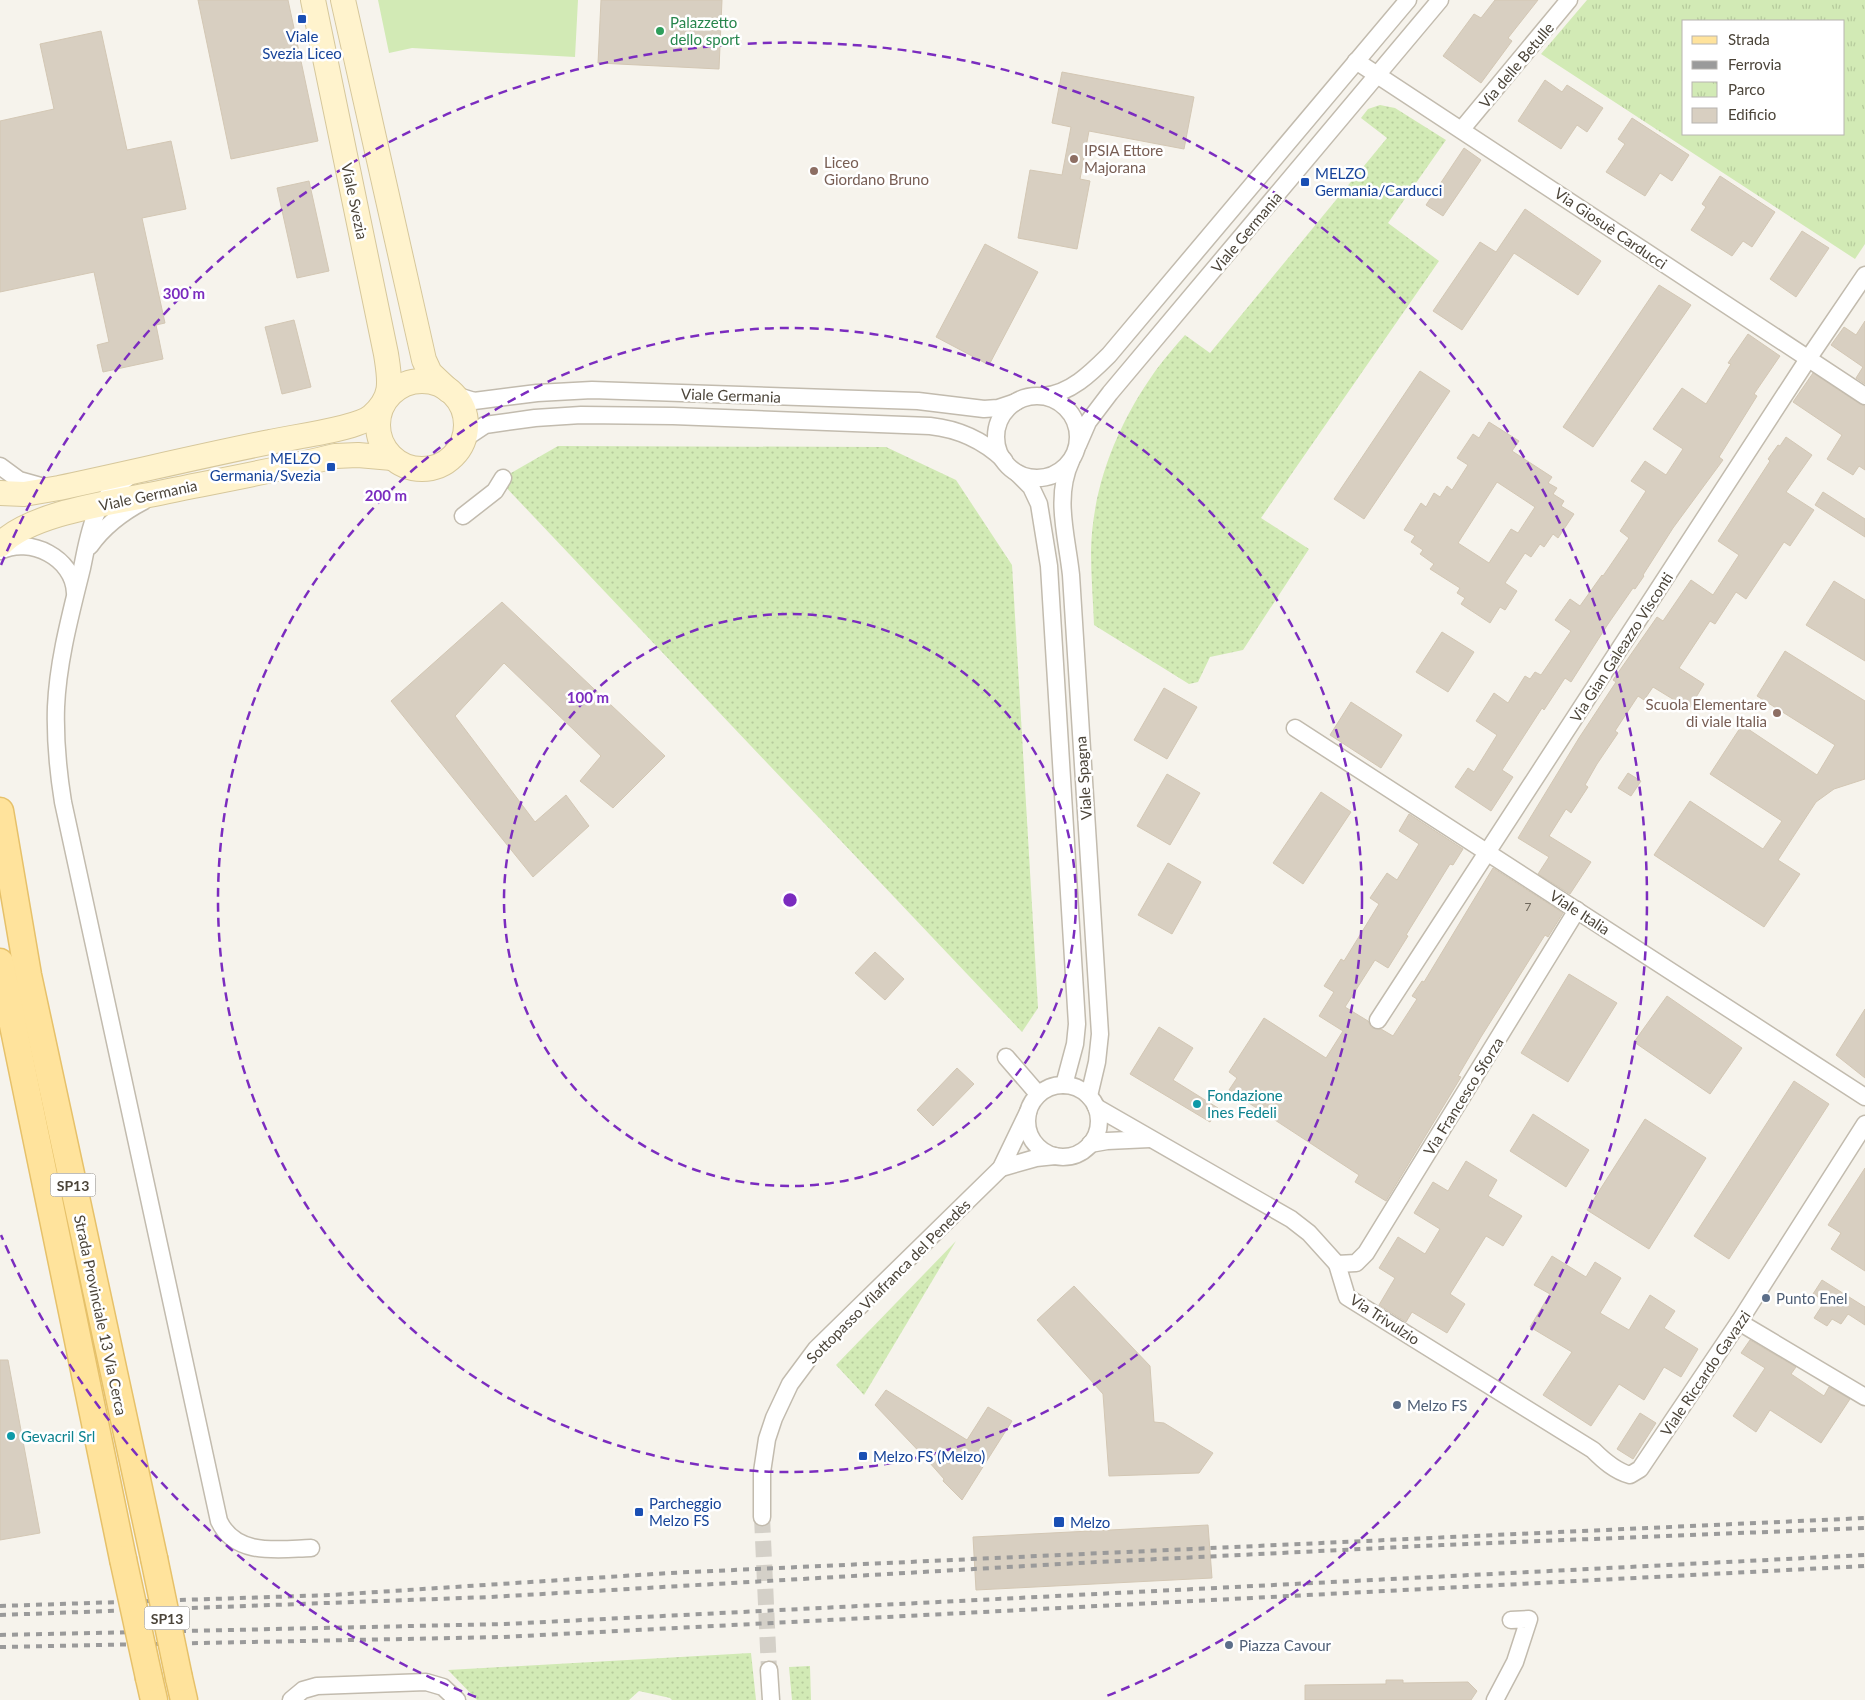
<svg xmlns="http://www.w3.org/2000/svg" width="1865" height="1700" viewBox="0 0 1865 1700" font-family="Lato,sans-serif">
<defs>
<pattern id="grass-dots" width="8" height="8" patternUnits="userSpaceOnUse" patternTransform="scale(1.25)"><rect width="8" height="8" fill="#d2eab5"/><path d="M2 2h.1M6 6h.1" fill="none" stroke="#b6ca9c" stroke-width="1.8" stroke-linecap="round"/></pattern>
<pattern id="park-tufts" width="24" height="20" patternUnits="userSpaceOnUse" patternTransform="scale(1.25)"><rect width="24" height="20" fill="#d2eab5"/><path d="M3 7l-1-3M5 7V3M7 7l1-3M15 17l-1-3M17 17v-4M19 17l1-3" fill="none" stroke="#b6ca9c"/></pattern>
</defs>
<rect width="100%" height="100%" fill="#f6f3ec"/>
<g fill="url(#grass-dots)">
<path d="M 1380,105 L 1395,108 L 1446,140 L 1388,223 L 1439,261 L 1261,518 L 1309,549 L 1243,650 L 1210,657 L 1198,682 L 1189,684 L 1094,625 C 1093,600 1091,576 1091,552 C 1092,486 1118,423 1156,370 C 1165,358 1175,346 1185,335 L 1210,353 L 1387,138 L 1361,118 L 1368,109 Z"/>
<path d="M 558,446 L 886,447 L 956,480 L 1012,565 L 1038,1008 L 1022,1032 L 499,480 Z"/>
<path d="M 956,1241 L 864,1395 L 836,1365 Z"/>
<path d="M 751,1653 L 756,1700 L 672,1700 L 670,1698 L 639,1691 L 629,1700 L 477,1700 L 448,1670 Z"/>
<path d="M 810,1666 L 811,1700 L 792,1700 L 789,1667 Z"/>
</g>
<path fill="url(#park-tufts)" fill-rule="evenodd" d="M 1587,0 L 1865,0 L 1865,244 L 1855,259 L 1541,54 ZM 1684,21 L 1844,21 L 1844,134 L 1684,134 Z"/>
<path fill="#d2eab5" d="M 378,0 L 578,0 L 575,57 L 412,48 L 389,53 Z"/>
<g fill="#d8cfc1" stroke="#d3c7b4" fill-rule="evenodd">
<path d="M 198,0 L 288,0 L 318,141 L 231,159 Z"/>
<path d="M 601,0 L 722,0 L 719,69 L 598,63 Z"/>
<path d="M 1495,0 L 1538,0 L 1508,38 L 1512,41 L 1481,83 L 1443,56 L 1474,14 L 1481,18 Z"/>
<path d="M 101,31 L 127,150 L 171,141 L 186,209 L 142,218 L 165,323 L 156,325 L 163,359 L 103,372 L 97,345 L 109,342 L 94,272 L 0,292 L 0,121 L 54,109 L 40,44 Z"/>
<path d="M 1062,72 L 1194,97 L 1184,149 L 1089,131 L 1080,179 L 1090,181 L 1077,249 L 1018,238 L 1030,170 L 1062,175 L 1071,127 L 1052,123 Z"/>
<path d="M 1545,80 L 1562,92 L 1567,85 L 1603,108 L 1587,132 L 1577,125 L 1561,149 L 1518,121 Z"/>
<path d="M 1632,118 L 1689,155 L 1672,181 L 1660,173 L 1645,196 L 1606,172 L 1625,144 L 1618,139 Z"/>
<path d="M 1464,148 L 1481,160 L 1443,216 L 1426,205 Z"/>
<path d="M 1720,176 L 1775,212 L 1752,247 L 1743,241 L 1732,256 L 1691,230 L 1706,207 L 1702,204 Z"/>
<path d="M 309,181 L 329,271 L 297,278 L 277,188 Z"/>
<path d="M 1525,209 L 1601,261 L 1578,295 L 1514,253 L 1462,330 L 1433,311 L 1480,242 L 1496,252 Z"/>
<path d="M 1802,231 L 1829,248 L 1796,297 L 1770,279 Z"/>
<path d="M 985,244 L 1038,272 L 989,365 L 936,337 Z"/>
<path d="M 1659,285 L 1691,305 L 1593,447 L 1563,427 Z"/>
<path d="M 294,320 L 311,387 L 282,394 L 265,327 Z"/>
<path d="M 1865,321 L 1865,384 L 1856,378 L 1863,367 L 1831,345 L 1844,327 L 1856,335 Z"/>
<path d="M 1748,334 L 1780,356 L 1754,394 L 1757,396 L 1719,457 L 1723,460 L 1673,528 L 1643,575 L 1644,576 L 1635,589 L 1633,588 L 1608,624 L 1571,682 L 1565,678 L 1544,710 L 1542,708 L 1502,770 L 1513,777 L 1491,811 L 1455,787 L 1468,768 L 1474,772 L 1497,735 L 1476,721 L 1494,693 L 1508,703 L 1525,676 L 1530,679 L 1535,672 L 1541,675 L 1571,631 L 1555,620 L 1570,599 L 1580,606 L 1602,575 L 1603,576 L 1629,538 L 1620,531 L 1646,491 L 1631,481 L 1645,461 L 1666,475 L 1683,449 L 1653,429 L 1682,388 L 1706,404 L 1731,364 L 1728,363 Z"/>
<path d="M 1420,371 L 1450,391 L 1364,519 L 1334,499 Z"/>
<path d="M 1813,373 L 1860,404 L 1865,406 L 1865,470 L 1859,466 L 1853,475 L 1827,459 L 1842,435 L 1793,402 Z"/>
<path d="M 1489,422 L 1519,441 L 1512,451 L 1552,477 L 1548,483 L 1557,488 L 1553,494 L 1564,501 L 1561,506 L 1574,514 L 1558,538 L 1553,534 L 1544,547 L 1540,544 L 1531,557 L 1525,553 L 1505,583 L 1517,591 L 1505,610 L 1500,607 L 1490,623 L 1461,604 L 1465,598 L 1457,593 L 1460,588 L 1430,569 L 1434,564 L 1420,554 L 1423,550 L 1411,542 L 1415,536 L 1404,530 L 1421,503 L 1426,507 L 1434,493 L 1440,497 L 1447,486 L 1452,490 L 1468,465 L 1457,458 L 1473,434 L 1479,438 ZM 1497,482 L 1535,507 L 1518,533 L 1511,529 L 1489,563 L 1458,543 Z"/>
<path d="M 1786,437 L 1812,455 L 1786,492 L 1814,510 L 1790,546 L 1784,542 L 1746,599 L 1736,592 L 1715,624 L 1710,621 L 1679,668 L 1704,684 L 1689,709 L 1653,687 L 1644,700 L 1638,696 L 1615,731 L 1618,733 L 1597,764 L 1585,785 L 1588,787 L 1571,813 L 1566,809 L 1549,836 L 1591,862 L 1570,894 L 1538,874 L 1549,857 L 1518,838 L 1579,738 L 1616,682 L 1613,680 L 1657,617 L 1663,621 L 1691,580 L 1713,595 L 1739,555 L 1718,541 L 1770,461 L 1768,459 L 1778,445 L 1780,446 Z"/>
<path d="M 1823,492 L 1865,519 L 1865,537 L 1815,505 Z"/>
<path d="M 1834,581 L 1865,600 L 1865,661 L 1806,625 Z"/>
<path d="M 502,602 L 665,756 L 613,808 L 580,781 L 601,756 L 504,663 L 455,716 L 535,822 L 566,795 L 589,826 L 533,877 L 391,701 Z"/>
<path d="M 1442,632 L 1474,652 L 1448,692 L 1416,672 Z"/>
<path d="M 1785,651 L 1865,701 L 1865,779 L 1834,789 L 1816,802 L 1778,860 L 1800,874 L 1764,927 L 1654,855 L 1690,801 L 1763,849 L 1782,821 L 1710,774 L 1742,725 L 1817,775 L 1835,745 L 1757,696 Z"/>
<path d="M 1164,688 L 1197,707 L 1167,759 L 1134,740 Z"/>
<path d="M 1351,702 L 1402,735 L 1381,768 L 1330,735 Z"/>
<path d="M 1628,773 L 1641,781 L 1631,796 L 1618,788 Z"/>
<path d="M 1167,774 L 1200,793 L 1170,845 L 1137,826 Z"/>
<path d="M 1321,792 L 1351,812 L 1303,884 L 1273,863 Z"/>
<path d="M 1409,814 L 1463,849 L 1453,865 L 1450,864 L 1406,935 L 1408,936 L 1388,968 L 1375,960 L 1345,1007 L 1368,1021 L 1372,1028 L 1381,1029 L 1393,1036 L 1417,999 L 1412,996 L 1422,981 L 1424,982 L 1493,868 L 1563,913 L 1548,937 L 1545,935 L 1481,1037 L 1458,1076 L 1461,1077 L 1386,1201 L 1355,1182 L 1359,1175 L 1229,1090 L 1237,1078 L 1229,1072 L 1264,1018 L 1326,1058 L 1343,1031 L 1319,1016 L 1334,992 L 1324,986 L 1341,959 L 1344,961 L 1379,904 L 1370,898 L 1387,873 L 1397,880 L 1419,844 L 1399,831 Z"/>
<path d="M 1168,863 L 1201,882 L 1172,934 L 1138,915 Z"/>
<path d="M 875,952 L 904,979 L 885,1000 L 855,973 Z"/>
<path d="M 1569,974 L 1617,1003 L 1568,1082 L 1521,1053 Z"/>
<path d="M 1667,996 L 1742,1048 L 1710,1094 L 1634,1042 Z"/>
<path d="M 1865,1009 L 1865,1078 L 1836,1055 Z"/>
<path d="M 1159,1027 L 1193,1048 L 1173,1080 L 1218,1108 L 1210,1122 L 1130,1074 Z"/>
<path d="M 957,1068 L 974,1084 L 933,1126 L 917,1110 Z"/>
<path d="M 1794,1081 L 1829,1104 L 1729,1259 L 1694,1236 Z"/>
<path d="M 1533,1114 L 1589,1150 L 1566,1187 L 1510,1151 Z"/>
<path d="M 1645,1119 L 1706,1158 L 1649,1249 L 1587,1210 Z"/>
<path d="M 1466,1161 L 1497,1180 L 1488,1196 L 1522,1216 L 1503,1246 L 1486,1236 L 1450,1294 L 1465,1304 L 1447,1333 L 1412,1312 L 1406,1322 L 1379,1305 L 1395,1278 L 1379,1268 L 1398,1237 L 1425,1254 L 1440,1229 L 1414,1213 L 1433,1182 L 1448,1191 Z"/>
<path d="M 1865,1168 L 1865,1271 L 1831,1249 L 1841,1233 L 1828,1225 Z"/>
<path d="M 1552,1256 L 1586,1277 L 1595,1262 L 1621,1278 L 1600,1313 L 1629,1330 L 1650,1295 L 1675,1311 L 1664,1328 L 1698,1349 L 1681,1377 L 1664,1367 L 1644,1400 L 1619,1384 L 1591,1426 L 1543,1395 L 1572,1352 L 1530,1327 L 1550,1294 L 1534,1285 Z"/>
<path d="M 1822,1280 L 1865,1307 L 1865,1325 L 1848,1314 L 1841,1324 L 1832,1319 L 1827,1326 L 1814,1318 L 1825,1301 L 1813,1294 Z"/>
<path d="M 1074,1286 L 1150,1366 L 1154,1422 L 1164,1423 L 1213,1453 L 1199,1473 L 1109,1476 L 1103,1394 L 1037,1320 Z"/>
<path d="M 1750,1340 L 1796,1367 L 1791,1374 L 1824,1396 L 1829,1387 L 1850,1399 L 1821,1443 L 1770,1410 L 1756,1432 L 1733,1416 L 1765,1368 L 1741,1353 Z"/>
<path d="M 0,1360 L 8,1360 L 40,1533 L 0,1540 Z"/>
<path d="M 886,1390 L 967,1440 L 988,1407 L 1012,1421 L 962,1500 L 943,1481 L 944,1479 L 929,1462 L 875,1405 Z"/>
<path d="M 1640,1413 L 1656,1423 L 1633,1459 L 1617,1449 Z"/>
<path d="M 1208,1525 L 1212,1578 L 976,1590 L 973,1537 Z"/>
<path d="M 1386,1680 L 1403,1680 L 1403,1683 L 1468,1682 L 1477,1691 L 1471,1700 L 1305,1700 L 1305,1685 L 1386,1684 Z"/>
</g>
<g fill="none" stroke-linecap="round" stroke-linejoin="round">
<path stroke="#d4d0c8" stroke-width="16" stroke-dasharray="16 8" stroke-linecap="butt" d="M 762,1517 L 769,1670"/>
<g stroke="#c2bbae" stroke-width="19">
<g id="street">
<path d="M 1356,61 L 1865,396"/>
<path d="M 1462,129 L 1569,0"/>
<path d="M 448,390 L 458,396 L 474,401 L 537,393 L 592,390 L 918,401 L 984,409 L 998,408 L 1016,402"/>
<circle cx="1037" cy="437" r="41"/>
<path d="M 1043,396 C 1070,394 1091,373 1109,355 L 1408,0"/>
<path d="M 1078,445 L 1088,422 L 1110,393 L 1440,0"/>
<path d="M 459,448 L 470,435 L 485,425 L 535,418 L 581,415 L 673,416 L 930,426 C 958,429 983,440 1004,460"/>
<path d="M 1071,461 C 1054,497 1067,537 1071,575 L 1100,1034 L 1097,1062 L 1089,1096"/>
<path d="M 0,466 L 19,480 L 44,487"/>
<path d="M 1017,473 L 1031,487 L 1039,504 L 1049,566 L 1077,1024 L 1075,1044 L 1064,1085"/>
<path d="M 130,476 C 115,486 105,496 97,512 C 89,529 86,549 82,568 C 71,613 58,660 56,707 C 55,738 58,771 63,802 L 219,1521 C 236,1557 279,1549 311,1548"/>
<path d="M 463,516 L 495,491 L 503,478"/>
<path d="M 90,546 C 104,526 123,512 144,501"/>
<path d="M 0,551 C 30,536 74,558 75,593"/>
<path d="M 1295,728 L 1865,1097"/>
<path d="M 1378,1020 L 1808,359 L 1865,275"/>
<path d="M 1006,1057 L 1038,1094"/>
<circle cx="1063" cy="1121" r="36"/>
<path d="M 1096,1107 L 1291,1219 L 1309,1233 L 1337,1264 L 1347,1297 L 1593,1450 C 1603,1460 1615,1471 1630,1475 L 1640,1469 L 1739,1322 L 1865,1124"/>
<path d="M 1090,1144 L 1107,1141 L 1150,1139"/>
<path d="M 1001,1168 L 1036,1158 L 1055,1156"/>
<path d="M 1337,1264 L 1356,1263 L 1366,1253 L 1577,910"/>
<path d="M 1739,1322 L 1865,1397"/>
<path d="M 762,1517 L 762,1472 L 767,1439 L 774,1418 L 790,1384 L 816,1349 L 1001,1168 L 1028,1112"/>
<path d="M 769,1670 L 771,1700"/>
<path d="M 291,1700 L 303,1690 L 317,1686 L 426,1682 L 443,1687 L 457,1700"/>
<path d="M 1495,1700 L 1515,1662 L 1529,1619 L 1511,1620"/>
</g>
</g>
<g stroke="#d6c79b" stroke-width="26">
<g id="secondary">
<path d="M 343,0 L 424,360 L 430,373 L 448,390"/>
<circle cx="422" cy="425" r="44"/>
<path d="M 0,493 L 24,494 L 59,488 C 130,473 200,456 270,442 C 292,437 357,429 372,416 C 394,397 390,380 386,354 L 313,0"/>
<path d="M 0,545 C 28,514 109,503 149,495 C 211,482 274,471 335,456 L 358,455 L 392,458"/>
</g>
</g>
<g stroke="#e6c16a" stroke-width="29">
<g id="primary">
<path d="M 0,811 L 28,975 L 154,1558"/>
<path d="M 0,962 L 123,1559"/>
<path d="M 149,1678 L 154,1700"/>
<path d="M 179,1678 L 184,1700"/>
</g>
</g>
<use href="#street" stroke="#fff" stroke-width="16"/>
<use href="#secondary" stroke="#fff3cd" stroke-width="24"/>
<use href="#primary" stroke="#ffe39c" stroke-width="26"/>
<g stroke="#9a9a9a" stroke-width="4" stroke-dasharray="6 6" stroke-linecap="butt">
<path d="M 0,1606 L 331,1595 L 669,1573 L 1865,1518"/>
<path d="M 0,1615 L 490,1597 L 1078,1563 L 1442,1545 L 1865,1528"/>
<path d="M 0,1635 L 505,1624 L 1865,1555"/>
<path d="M 0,1647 L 503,1637 L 1865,1566"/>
</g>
<g stroke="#e6c16a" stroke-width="29" stroke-linecap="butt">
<g id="primary-bridge">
<path d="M 154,1558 L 179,1678"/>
<path d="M 123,1559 L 149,1678"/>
</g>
</g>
<use href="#primary-bridge" stroke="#ffe39c" stroke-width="26"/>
</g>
<g fill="none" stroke="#7b2cbf" stroke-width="2.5" stroke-dasharray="9 6">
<circle cx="790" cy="900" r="286"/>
<circle cx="790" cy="900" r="572"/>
<path d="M476 1697A857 857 0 0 1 1 1235M1 565A857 857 0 1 1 1104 1697"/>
</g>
<g fill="#1a4fb4" stroke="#fff" stroke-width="2">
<rect x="297" y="14" width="10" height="10" rx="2.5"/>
<rect x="1300" y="177" width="10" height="10" rx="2.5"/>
<rect x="326" y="462" width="10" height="10" rx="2.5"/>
<rect x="858" y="1451" width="10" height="10" rx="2.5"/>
<rect x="634" y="1507" width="10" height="10" rx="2.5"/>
<rect x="1053" y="1516" width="12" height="12" rx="2.5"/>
</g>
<circle fill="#2e9e5b" stroke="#fff" stroke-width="2" cx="660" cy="31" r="5"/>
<g fill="#8d6e63" stroke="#fff" stroke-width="2">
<circle cx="1074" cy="159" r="5"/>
<circle cx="814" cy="171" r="5"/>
<circle cx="1777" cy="713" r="5"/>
</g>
<g fill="#0f9aa8" stroke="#fff" stroke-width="2">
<circle cx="1197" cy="1104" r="5"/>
<circle cx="11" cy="1436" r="5"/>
</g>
<g fill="#5c6f8a" stroke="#fff" stroke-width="2">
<circle cx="1766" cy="1298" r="5"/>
<circle cx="1397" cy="1405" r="5"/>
<circle cx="1229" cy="1645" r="5"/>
</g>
<g text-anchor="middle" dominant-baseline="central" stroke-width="5" stroke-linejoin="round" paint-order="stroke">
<g font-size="12" fill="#6e675b">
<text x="1528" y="906">7</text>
</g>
<g fill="#fff" stroke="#817c74" stroke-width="1">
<rect x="50.5" y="1173.5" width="45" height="23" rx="4"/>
<rect x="144.5" y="1606.5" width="45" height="23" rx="4"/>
</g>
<g font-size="14" font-weight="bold" fill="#4b4439">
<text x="73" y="1185">SP13</text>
<text x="167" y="1618">SP13</text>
</g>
<g font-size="15" fill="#27864d" stroke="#fff" text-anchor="start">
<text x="670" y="22">Palazzetto<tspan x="670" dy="17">dello sport</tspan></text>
</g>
<g font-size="15" fill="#164399" stroke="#fff" text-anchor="start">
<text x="302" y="36" text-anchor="middle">Viale<tspan x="302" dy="17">Svezia Liceo</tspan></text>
<text x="1315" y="173">MELZO<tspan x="1315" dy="17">Germania/Carducci</tspan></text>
<text x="321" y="458" text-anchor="end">MELZO<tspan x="321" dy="17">Germania/Svezia</tspan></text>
<text x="873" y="1456">Melzo FS (Melzo)</text>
<text x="649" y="1503">Parcheggio<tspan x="649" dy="17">Melzo FS</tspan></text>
<text x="1070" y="1522">Melzo</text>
</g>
<g font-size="15" fill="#4b4439" stroke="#fff">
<text transform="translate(1516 65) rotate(-50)">Via delle Betulle</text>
<text transform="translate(355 201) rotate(78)">Viale Svezia</text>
<text transform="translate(1611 228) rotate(34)">Via Giosuè Carducci</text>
<text transform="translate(1246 232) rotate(-50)">Viale Germania</text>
<text transform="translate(731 395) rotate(2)">Viale Germania</text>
<text transform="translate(148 495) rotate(-12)">Viale Germania</text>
<text transform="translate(1621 647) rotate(-57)">Via Gian Galeazzo Visconti</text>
<text transform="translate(1083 778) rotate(-94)">Viale Spagna</text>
<text transform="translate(1580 912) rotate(33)">Viale Italia</text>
<text transform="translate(1463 1096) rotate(-58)">Via Francesco Sforza</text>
<text transform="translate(888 1281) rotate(-45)">Sottopasso Vilafranca del Penedès</text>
<text transform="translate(101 1315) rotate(78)">Strada Provinciale 13 Via Cerca</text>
<text transform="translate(1385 1319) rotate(33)">Via Trivulzio</text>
<text transform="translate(1705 1373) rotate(-56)">Viale Riccardo Gavazzi</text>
</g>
<g font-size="15" fill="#785e54" stroke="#fff" text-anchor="start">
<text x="1084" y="150">IPSIA Ettore<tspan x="1084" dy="17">Majorana</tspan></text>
<text x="824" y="162">Liceo<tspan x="824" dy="17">Giordano Bruno</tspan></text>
<text x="1767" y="704" text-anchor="end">Scuola Elementare<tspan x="1767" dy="17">di viale Italia</tspan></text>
</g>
<g font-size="15" fill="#0d838f" stroke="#fff" text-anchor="start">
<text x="1207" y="1095">Fondazione<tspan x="1207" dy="17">Ines Fedeli</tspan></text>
<text x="21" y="1436">Gevacril Srl</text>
</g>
<g font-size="15" fill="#4e5e75" stroke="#fff" text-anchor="start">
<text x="1776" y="1298">Punto Enel</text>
<text x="1407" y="1405">Melzo FS</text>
<text x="1239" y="1645">Piazza Cavour</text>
</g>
</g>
<circle cx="790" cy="900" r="8" fill="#7b2cbf" stroke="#fff" stroke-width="2.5"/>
<g font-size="15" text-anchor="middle" font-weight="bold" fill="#7b2cbf" stroke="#fff" stroke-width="5" stroke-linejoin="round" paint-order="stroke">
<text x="184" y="299">300 m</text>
<text x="386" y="501">200 m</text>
<text x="588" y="703">100 m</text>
</g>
<rect x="1682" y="20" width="162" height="115" fill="#ffffff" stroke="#b7b4b0"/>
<rect x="1692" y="36" width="25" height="8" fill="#ffe39c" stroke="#b7b4b0"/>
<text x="1728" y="45" font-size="15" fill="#4b4439">Strada</text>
<rect x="1692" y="61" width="25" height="8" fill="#9a9a9a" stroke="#b7b4b0"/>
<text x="1728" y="70" font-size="15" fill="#4b4439">Ferrovia</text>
<rect x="1692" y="82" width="25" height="15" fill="url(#park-tufts)" stroke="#b7b4b0"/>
<text x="1728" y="95" font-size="15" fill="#4b4439">Parco</text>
<rect x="1692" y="108" width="25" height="15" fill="#d8cfc1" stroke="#b7b4b0"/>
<text x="1728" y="120" font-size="15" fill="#4b4439">Edificio</text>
</svg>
